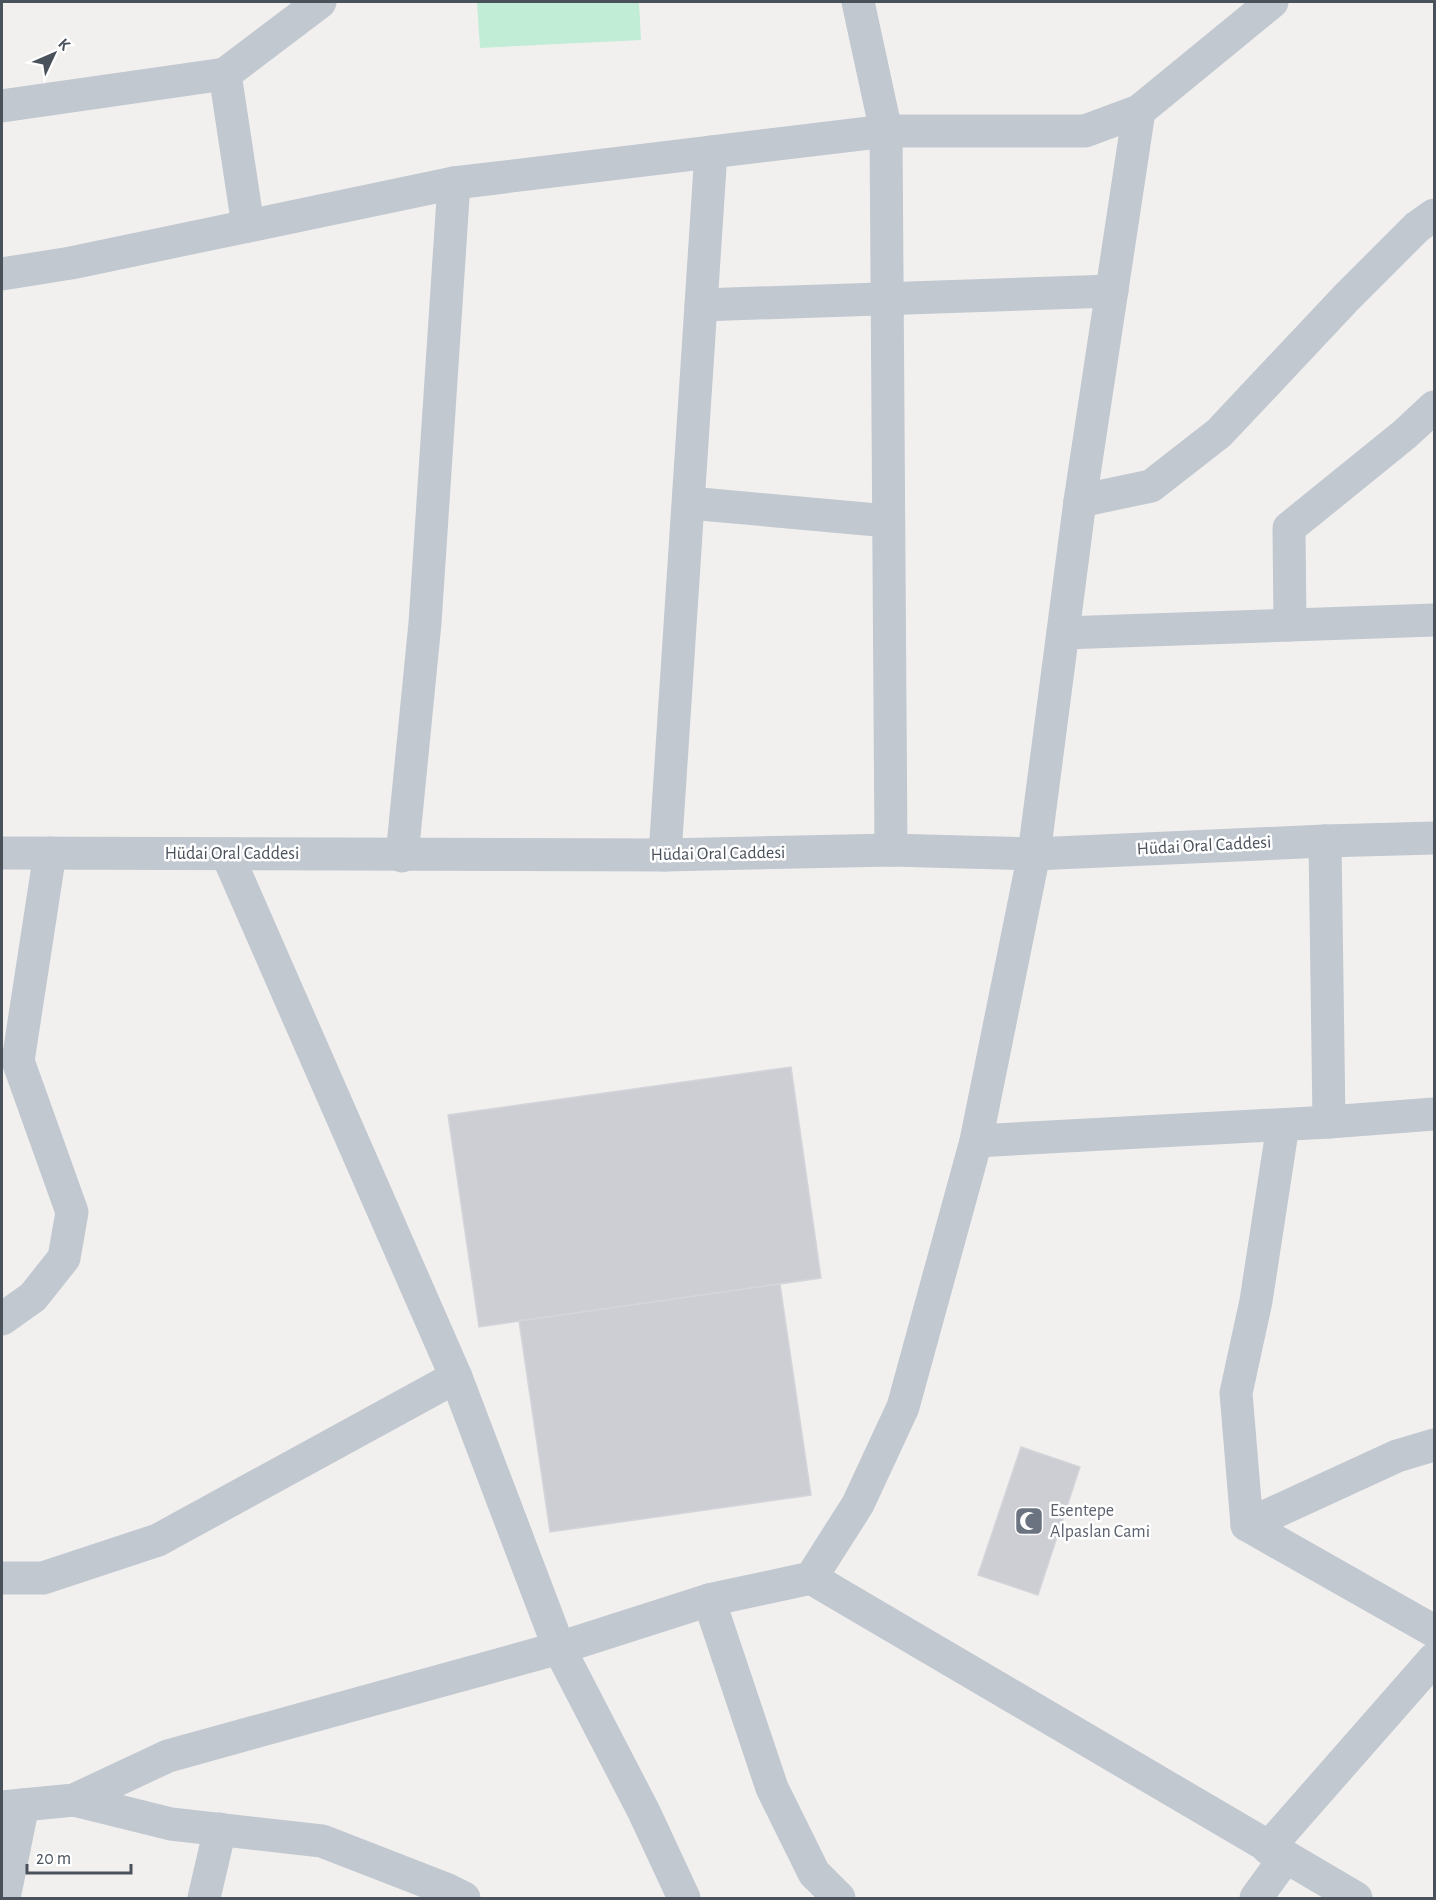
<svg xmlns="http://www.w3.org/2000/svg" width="1436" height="1900" viewBox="0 0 1436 1900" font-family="'Alegreya Sans',sans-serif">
<rect width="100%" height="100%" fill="#f2f0ef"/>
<path fill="#c1ecd6" d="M 477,2 L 639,2 L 641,40 L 480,48 Z"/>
<g fill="#cdced3" stroke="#d4d5da" stroke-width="1.5">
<path d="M 791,1067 L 821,1278 L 479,1327 L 448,1115 Z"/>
<path d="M 780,1284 L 811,1495 L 550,1532 L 519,1321 Z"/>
<path d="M 1021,1447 L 1080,1467 L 1038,1595 L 978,1575 Z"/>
</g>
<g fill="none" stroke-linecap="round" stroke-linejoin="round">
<g stroke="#c1c8d0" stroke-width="33">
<path d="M 858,2 L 886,131 L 891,850"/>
<path d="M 2,106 L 225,74"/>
<path d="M 248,226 L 225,74 L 320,2"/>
<path d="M 2,274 L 71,263 L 454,183 L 886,131 L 1085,131 L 1139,111 L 1272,2"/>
<path d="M 701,305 L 1112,291"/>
<path d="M 1080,501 L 1151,486 L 1219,433 L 1347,297 L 1417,227 L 1434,215"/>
<path d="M 689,503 L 888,521"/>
<path d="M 1290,625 L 1289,528 L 1405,434 L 1434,407"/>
<path d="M 1063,633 L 1434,620"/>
<path d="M 1325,841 L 1329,1122"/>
<path d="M 2,853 L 665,855 L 891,850 L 1034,854 L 1325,841 L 1434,838"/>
<path d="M 227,854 L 456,1377 L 559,1648 L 644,1812 L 684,1898"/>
<path d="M 665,855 L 711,152"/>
<path d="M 402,856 L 425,623 L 454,183"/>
<path d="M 1283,1125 L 1256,1301 L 1236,1393 L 1247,1525 L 1434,1631"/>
<path d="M 976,1141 L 1329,1122 L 1434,1114"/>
<path d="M 2,1319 L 33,1297 L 64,1258 L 72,1212 L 18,1061 L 50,853"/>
<path d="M 1247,1525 L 1397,1456 L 1434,1445"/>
<path d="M 2,1578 L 43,1578 L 158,1540 L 456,1377"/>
<path d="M 811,1578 L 1356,1898"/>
<path d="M 709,1600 L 772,1788 L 814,1873 L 839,1898"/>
<path d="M 74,1800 L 171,1824 L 322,1841 L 448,1890 L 464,1898"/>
<path d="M 2,1807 L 74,1800 L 168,1756 L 559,1648 L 709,1600 L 811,1578 L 858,1504 L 903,1407 L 976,1141 L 1034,854 L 1080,501 L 1139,111"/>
<path d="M 1268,1848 L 1434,1659"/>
<path d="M 4,1898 L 23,1805"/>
<path d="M 204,1898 L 220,1829"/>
<path d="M 1256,1898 L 1285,1858"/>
</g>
</g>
<defs>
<g id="mosque-square" transform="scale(1.5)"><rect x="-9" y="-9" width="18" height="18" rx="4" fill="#6b7280" stroke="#fff"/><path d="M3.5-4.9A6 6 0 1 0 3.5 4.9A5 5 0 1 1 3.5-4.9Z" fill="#fff"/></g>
</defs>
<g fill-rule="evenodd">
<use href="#mosque-square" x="1029" y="1521"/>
</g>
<g text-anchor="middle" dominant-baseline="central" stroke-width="5" stroke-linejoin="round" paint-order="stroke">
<g font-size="18" fill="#49515b" stroke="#fff">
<text transform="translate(1204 846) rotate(-3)">Hüdai Oral Caddesi</text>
<text x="232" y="854">Hüdai Oral Caddesi</text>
<text transform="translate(718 854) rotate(-1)">Hüdai Oral Caddesi</text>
</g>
<g font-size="18" fill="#5b616d" stroke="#fff" text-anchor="start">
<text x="1050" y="1511">Esentepe<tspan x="1050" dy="21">Alpaslan Cami</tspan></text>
</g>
</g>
<rect width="1436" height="1900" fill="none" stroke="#49515b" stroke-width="6"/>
<g transform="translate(54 54) rotate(46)" stroke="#ffffff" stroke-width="4.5" paint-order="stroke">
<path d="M0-4.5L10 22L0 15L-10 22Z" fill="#49515b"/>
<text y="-9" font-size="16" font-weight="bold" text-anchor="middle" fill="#49515b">K</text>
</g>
<path d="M27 1864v9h104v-9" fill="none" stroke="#49515b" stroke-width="3"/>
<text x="36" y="1864" font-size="18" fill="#49515b" stroke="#ffffff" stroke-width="4.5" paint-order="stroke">20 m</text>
</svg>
